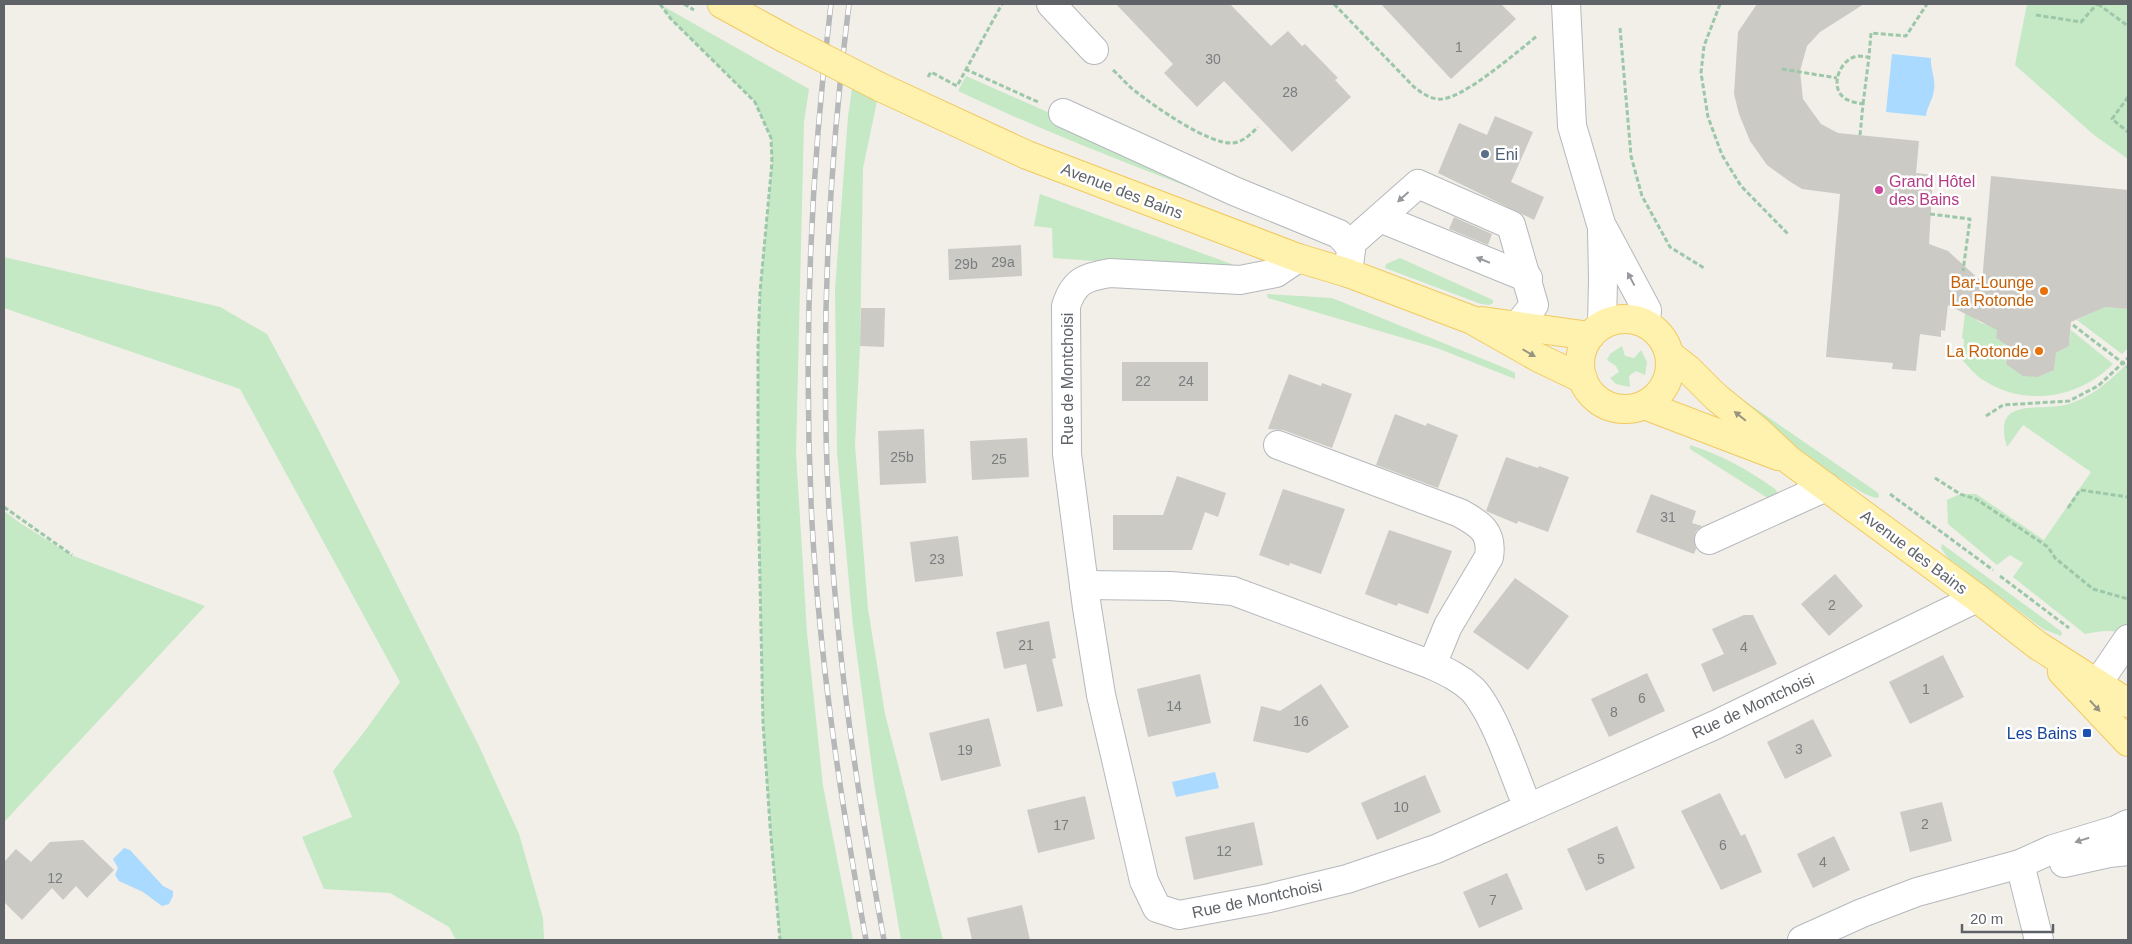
<svg xmlns="http://www.w3.org/2000/svg" width="2132" height="944" viewBox="0 0 2132 944" font-family="Arial,sans-serif">
<rect width="100%" height="100%" fill="#f1efe8"/>
<g fill="#c5e8c5">
<path d="M 2027,4 L 2128,4 L 2128,159 L 2094,135 L 2015,65 Z"/>
<path d="M 661,5 L 809,89 L 804,122 L 796,453 L 807,633 L 823,786 L 853,940 L 780,940 L 770,825 L 763,723 L 758,488 L 758,347 L 760,292 L 772,162 L 771,138 L 755,102 L 671,19 Z"/>
<path d="M 854,74 L 880,87 L 863,168 L 860,346 L 855,445 L 868,609 L 885,714 L 943,940 L 901,940 L 874,783 L 853,626 L 837,452 L 835,289 L 848,117 Z"/>
<path d="M 966,76 L 1061,118 L 1290,225 C 1178,183 1066,142 958,91 Z"/>
<path d="M 1040,194 L 1237,266 L 1234,271 L 1053,258 L 1052,228 L 1034,226 Z"/>
<path d="M 4,257 L 220,307 L 267,334 L 316,425 L 478,744 L 519,834 L 543,918 L 544,940 L 456,940 L 449,927 L 390,893 L 324,889 L 302,837 L 352,817 L 333,771 L 365,731 L 400,682 L 240,389 L 4,308 Z"/>
<path d="M 1400,258 L 1493,300 L 1493,303 L 1489,305 L 1481,304 L 1385,268 L 1386,264 Z"/>
<path d="M 1267,294 L 1332,298 L 1505,368 L 1515,373 L 1515,379 L 1437,348 L 1268,298 Z"/>
<path d="M 2093,306 L 2128,309 L 2128,348 L 2122,354 L 2077,320 L 2091,313 Z"/>
<path d="M 1965,314 L 1972,314 C 1978,325 1987,326 1998,324 L 1996,338 L 2009,347 L 2006,364 L 2038,377 L 2054,370 L 2056,353 L 2069,346 L 2071,330 L 2113,364 C 2078,399 2025,407 1983,380 C 1975,375 1969,367 1963,361 L 1964,339 L 1962,338 Z"/>
<path d="M 1622,346 L 1625,356 L 1634,358 L 1641,350 L 1647,362 L 1645,375 L 1636,371 L 1629,376 L 1630,387 L 1616,384 L 1610,378 L 1619,372 L 1616,366 L 1607,360 L 1610,354 Z"/>
<path d="M 2128,363 L 2128,637 C 2115,628 2100,631 2085,634 L 2013,577 L 2023,563 L 2010,555 L 1997,565 L 1948,524 L 1947,500 L 1960,494 L 1976,494 L 2044,540 L 2091,472 L 2023,425 L 2007,447 C 1991,393 2042,414 2072,403 C 2097,393 2109,381 2128,363 Z"/>
<path d="M 1736,395 L 1874,490 L 1879,494 L 1878,498 C 1859,500 1753,413 1732,397 Z"/>
<path d="M 1690,445 C 1722,455 1748,470 1775,489 L 1777,492 L 1777,501 L 1774,502 L 1690,449 Z"/>
<path d="M 4,511 L 20,523 L 71,555 L 205,606 L 4,822 Z"/>
<path d="M 1942,544 L 2062,632 L 2061,636 L 2043,629 L 1948,558 L 1941,548 Z"/>
</g>
<g fill="#aadaff">
<path d="M 1892,54 L 1931,58 C 1930,69 1936,79 1934,90 C 1933,100 1927,106 1926,116 L 1886,112 Z"/>
<path d="M 1215,772 L 1219,788 L 1176,797 L 1172,782 Z"/>
<path d="M 124,848 L 130,850 L 163,886 L 173,891 L 173,896 L 169,904 L 162,906 L 143,892 L 119,881 L 115,875 L 118,868 L 113,859 Z"/>
</g>
<g fill="#cccac5">
<path d="M 1116,4 L 1230,4 L 1271,46 L 1288,31 L 1302,46 L 1305,44 L 1338,78 L 1335,80 L 1351,97 L 1292,152 L 1224,81 L 1197,107 L 1164,73 L 1173,64 Z"/>
<path d="M 1381,4 L 1501,4 L 1516,19 L 1451,79 Z"/>
<path d="M 1757,4 L 1864,4 L 1820,32 L 1807,46 L 1800,71 L 1803,99 L 1821,124 L 1838,133 L 1919,141 L 1916,173 L 1933,175 L 1929,244 L 1948,251 L 1982,282 L 1991,176 L 2128,190 L 2128,309 L 2105,307 L 2071,322 L 2069,346 L 2056,353 L 2054,370 L 2038,377 L 2023,376 L 2006,364 L 2009,347 L 1996,338 L 1997,330 L 1948,305 L 1945,331 L 1941,330 L 1941,337 L 1920,334 L 1916,371 L 1892,369 L 1893,363 L 1826,357 L 1840,194 L 1802,189 L 1789,181 L 1767,165 L 1750,141 L 1739,114 L 1734,94 L 1738,32 Z"/>
<path d="M 1495,116 L 1533,132 L 1511,182 L 1544,197 L 1534,220 L 1438,173 L 1459,123 L 1487,135 Z"/>
<path d="M 1454,217 L 1492,234 L 1488,245 L 1449,229 Z"/>
<path d="M 1021,245 L 1022,276 L 949,280 L 948,249 Z"/>
<path d="M 861,308 L 885,308 L 884,347 L 860,346 Z"/>
<rect x="1122" y="362" width="86" height="39"/>
<path d="M 1289,374 L 1321,386 L 1322,383 L 1352,394 L 1332,448 L 1283,430 L 1268,429 Z"/>
<path d="M 1395,414 L 1426,426 L 1427,423 L 1458,435 L 1438,488 L 1376,465 Z"/>
<path d="M 924,429 L 926,483 L 880,485 L 878,431 Z"/>
<path d="M 1027,438 L 1029,477 L 972,480 L 970,441 Z"/>
<path d="M 1506,457 L 1538,468 L 1539,466 L 1569,477 L 1548,532 L 1518,521 L 1517,524 L 1486,511 Z"/>
<path d="M 1177,476 L 1226,493 L 1218,517 L 1205,512 L 1192,550 L 1113,550 L 1113,515 L 1163,515 Z"/>
<path d="M 1283,489 L 1345,509 L 1321,574 L 1290,563 L 1289,566 L 1259,555 Z"/>
<path d="M 1651,494 L 1696,511 L 1692,523 L 1702,526 L 1696,531 L 1694,538 L 1696,549 L 1694,554 L 1636,532 Z"/>
<path d="M 1389,530 L 1452,551 L 1428,614 L 1398,603 L 1397,606 L 1365,594 Z"/>
<path d="M 958,536 L 963,576 L 915,582 L 910,542 Z"/>
<path d="M 1835,574 L 1863,606 L 1829,636 L 1801,604 Z"/>
<path d="M 1515,578 L 1569,616 L 1528,670 L 1473,632 Z"/>
<path d="M 1744,615 L 1753,615 L 1777,664 L 1713,692 L 1701,664 L 1724,654 L 1712,629 Z"/>
<path d="M 1049,621 L 1056,658 L 1052,659 L 1063,706 L 1037,712 L 1026,664 L 1004,669 L 996,632 Z"/>
<path d="M 1943,655 L 1964,697 L 1910,724 L 1889,682 Z"/>
<path d="M 1647,673 L 1665,711 L 1609,737 L 1591,699 Z"/>
<path d="M 1200,674 L 1211,723 L 1148,737 L 1137,689 Z"/>
<path d="M 1321,684 L 1349,727 L 1308,753 L 1253,741 L 1261,706 L 1280,711 Z"/>
<path d="M 989,718 L 1001,766 L 941,781 L 929,733 Z"/>
<path d="M 1813,719 L 1832,756 L 1785,779 L 1767,742 Z"/>
<path d="M 1425,775 L 1441,812 L 1377,840 L 1361,803 Z"/>
<path d="M 1720,793 L 1741,836 L 1745,834 L 1762,872 L 1721,890 L 1681,811 Z"/>
<path d="M 1085,796 L 1095,839 L 1038,853 L 1027,810 Z"/>
<path d="M 1942,802 L 1952,841 L 1910,852 L 1900,812 Z"/>
<path d="M 1254,822 L 1263,865 L 1194,880 L 1185,837 Z"/>
<path d="M 1617,826 L 1635,868 L 1586,891 L 1567,849 Z"/>
<path d="M 1834,836 L 1850,870 L 1813,888 L 1797,854 Z"/>
<path d="M 83,840 L 114,870 L 87,898 L 76,886 L 63,900 L 52,888 L 22,920 L 4,902 L 4,862 L 16,849 L 31,862 L 50,842 Z"/>
<path d="M 1507,873 L 1523,909 L 1479,928 L 1463,892 Z"/>
<path d="M 1022,905 L 1030,940 L 972,940 L 967,918 Z"/>
</g>
<g fill="none" stroke-linecap="round" stroke-linejoin="round">
<g stroke="#b5b8bc" stroke-width="30">
<g id="minor">
<path d="M 1051,4 L 1094,50"/>
<path d="M 1566,4 L 1572,126 L 1601,224 L 1647,310 L 1646,323"/>
<path d="M 1063,113 L 1234,191 L 1339,234 L 1349,245"/>
<path d="M 1380,218 L 1528,278"/>
<path d="M 1602,230 L 1603,280 L 1602,325"/>
<path d="M 1298,258 L 1276,273 L 1240,280 L 1110,273 C 1085,277 1074,281 1066,306 L 1067,454 L 1087,608 L 1101,695 L 1118,768 L 1144,881 L 1157,908 L 1179,915 L 1265,899 L 1347,879 L 1436,849 L 1715,725 L 1977,598"/>
<path d="M 1348,273 L 1351,250 L 1349,245 L 1418,184 L 1511,225 L 1534,305 L 1518,325"/>
<path d="M 1278,445 L 1460,513 C 1480,524 1493,532 1489,557 L 1448,626 L 1432,665"/>
<path d="M 1709,540 L 1826,487"/>
<path d="M 1084,585 L 1170,586 L 1233,591 L 1432,665 C 1447,672 1460,678 1472,689 C 1495,713 1514,775 1528,808"/>
<path d="M 2098,683 L 2128,639"/>
<path d="M 2064,863 L 2109,853 L 2128,851"/>
<path d="M 2020,864 L 2039,940"/>
<path d="M 1802,940 L 1862,913 L 1917,892 L 2020,864 L 2053,849 L 2116,830 L 2128,824"/>
</g>
</g>
<g stroke="#f2c960" stroke-width="30">
<g id="major">
<path d="M 722,4 L 784,38"/>
<path d="M 880,87 L 1027,155 L 1298,258 L 1348,273 L 1472,320 L 1539,358 L 1583,379"/>
<circle cx="1625" cy="364" r="45"/>
<path d="M 1482,321 L 1590,336"/>
<path d="M 1670,355 L 1688,369 L 1716,397 L 1758,431 L 1789,460 L 1977,598 L 2037,645 L 2128,703"/>
<path d="M 1644,405 L 1778,456"/>
<path d="M 2062,672 L 2128,742"/>
</g>
</g>
<g stroke="#9cc7a9" stroke-width="3" stroke-dasharray="5 2.5" stroke-linecap="butt">
<path d="M 660,4 L 671,19 L 755,102 L 771,138 L 772,162 L 760,292 L 758,347 L 758,488 L 763,723 L 770,825 L 780,940"/>
<path d="M 684,4 L 694,10"/>
<path d="M 1334,4 L 1414,87 C 1421,92 1428,98 1438,99 C 1460,102 1518,51 1537,36"/>
<path d="M 1720,4 L 1704,46 L 1701,73 L 1708,117 L 1722,155 L 1741,186 L 1789,235"/>
<path d="M 2098,4 L 2128,26"/>
<path d="M 2036,15 L 2081,22 L 2097,4"/>
<path d="M 1620,28 L 1631,156 L 1642,196 L 1670,247 L 1704,268"/>
<path d="M 965,69 L 1038,102"/>
<path d="M 1782,69 L 1837,78"/>
<path d="M 1113,70 C 1121,77 1127,85 1135,91 C 1154,106 1209,145 1233,143 C 1243,142 1251,134 1258,127"/>
<path d="M 928,77 L 931,72 L 957,86 L 1002,4"/>
<path d="M 2128,97 L 2112,119 L 2128,132"/>
<path d="M 1863,104 L 1869,57"/>
<path d="M 1860,135 L 1863,104 C 1858,103 1852,102 1848,100 C 1829,92 1837,63 1854,57 C 1858,55 1864,57 1869,57 L 1871,33 L 1906,36 L 1927,4"/>
<path d="M 1930,214 L 1970,219 L 1963,271"/>
<path d="M 2073,325 L 2128,367"/>
<path d="M 1986,416 L 2003,405 L 2069,401 L 2098,386 L 2128,358"/>
<path d="M 1935,478 L 1960,494 L 1976,499 L 2048,547 L 2055,558 L 2093,589 L 2128,599"/>
<path d="M 1890,494 L 1993,570"/>
<path d="M 4,507 L 72,555"/>
<path d="M 2068,508 L 2080,490 L 2128,497"/>
<path d="M 2000,576 L 2069,628"/>
</g>
<use href="#minor" stroke="#fff" stroke-width="28"/>
<use href="#major" stroke="#fff2af" stroke-width="28"/>
<g stroke="#b6b7b8" stroke-width="5.5">
<g id="rail">
<path d="M 831,4 C 810,176 803,349 812,523 C 820,663 841,802 866,940"/>
<path d="M 849,4 C 823,210 817,419 838,627 C 848,732 865,836 884,940"/>
</g>
</g>
<use href="#rail" stroke="#fff" stroke-width="4" stroke-dasharray="11" stroke-linecap="butt"/>
<g stroke="#f2c960" stroke-width="30" stroke-linecap="butt">
<path id="major-bridge" d="M 784,38 L 880,87"/>
</g>
<use href="#major-bridge" stroke="#fff2af" stroke-width="28"/>
</g>
<defs><path id="oneway-solid" d="M-6-.8H1V-3.2L6.5 0L1 3.2V.8H-6Z" transform="scale(1.25)"/></defs>
<g fill="#979a9d">
<use href="#oneway-solid" transform="translate(1403 197) rotate(138)"/>
<use href="#oneway-solid" transform="translate(1483 260) rotate(-158)"/>
<use href="#oneway-solid" transform="translate(1631 279) rotate(-118)"/>
<use href="#oneway-solid" transform="translate(2082 840) rotate(163)"/>
</g>
<g fill="#979581">
<use href="#oneway-solid" transform="translate(1529 353) rotate(30)"/>
<use href="#oneway-solid" transform="translate(1740 416) rotate(-141)"/>
<use href="#oneway-solid" transform="translate(2095 706) rotate(47)"/>
</g>
<circle fill="#5c6f8a" stroke="#fff" stroke-width="2" cx="1485" cy="154" r="5"/>
<circle fill="#d1479c" stroke="#fff" stroke-width="2" cx="1879" cy="190" r="5"/>
<g fill="#e8710a" stroke="#fff" stroke-width="2">
<circle cx="2044" cy="291" r="5"/>
<circle cx="2039" cy="351" r="5"/>
</g>
<rect fill="#1a4fb4" stroke="#fff" stroke-width="2" x="2082" y="728" width="10" height="10" rx="2.5"/>
<g text-anchor="middle" dominant-baseline="central" stroke-width="5" stroke-linejoin="round" paint-order="stroke">
<g font-size="14" fill="#7a7d7f">
<text x="1459" y="47">1</text>
<text x="1213" y="59">30</text>
<text x="1290" y="92">28</text>
<text x="1003" y="262">29a</text>
<text x="966" y="264">29b</text>
<text x="1143" y="381">22</text>
<text x="1186" y="381">24</text>
<text x="902" y="457">25b</text>
<text x="999" y="459">25</text>
<text x="1668" y="517">31</text>
<text x="937" y="559">23</text>
<text x="1832" y="605">2</text>
<text x="1026" y="645">21</text>
<text x="1744" y="647">4</text>
<text x="1926" y="689">1</text>
<text x="1642" y="698">6</text>
<text x="1174" y="706">14</text>
<text x="1614" y="712">8</text>
<text x="1301" y="721">16</text>
<text x="1799" y="749">3</text>
<text x="965" y="750">19</text>
<text x="1401" y="807">10</text>
<text x="1925" y="824">2</text>
<text x="1061" y="825">17</text>
<text x="1723" y="845">6</text>
<text x="1224" y="851">12</text>
<text x="1601" y="859">5</text>
<text x="1823" y="862">4</text>
<text x="55" y="878">12</text>
<text x="1493" y="900">7</text>
</g>
<g font-size="16" fill="#4e5e75" stroke="#fff" text-anchor="start">
<text x="1495" y="154">Eni</text>
</g>
<g font-size="16" fill="#b23c85" stroke="#fff" text-anchor="start">
<text x="1889" y="181">Grand Hôtel<tspan x="1889" dy="18">des Bains</tspan></text>
</g>
<g font-size="16" fill="#5f6368" stroke="#fff">
<text transform="translate(1122 191) rotate(21)">Avenue des Bains</text>
<text transform="translate(1067 379) rotate(-90)">Rue de Montchoisi</text>
<text transform="translate(1914 552) rotate(37)">Avenue des Bains</text>
<text transform="translate(1753 706) rotate(-25)">Rue de Montchoisi</text>
<text transform="translate(1257 899) rotate(-12)">Rue de Montchoisi</text>
</g>
<g font-size="16" fill="#c56008" stroke="#fff" text-anchor="end">
<text x="2034" y="282">Bar-Lounge<tspan x="2034" dy="18">La Rotonde</tspan></text>
<text x="2029" y="351">La Rotonde</text>
</g>
<g font-size="16" fill="#164399" stroke="#fff" text-anchor="end">
<text x="2077" y="733">Les Bains</text>
</g>
</g>
<rect width="2132" height="944" fill="none" stroke="#5f6368" stroke-width="10"/>
<path d="M1962 924v8h91v-8" fill="none" stroke="#5f6368" stroke-width="2.5"/>
<text x="1970" y="924" font-size="15" fill="#5f6368" stroke="#ffffff" stroke-width="4" paint-order="stroke">20 m</text>
</svg>
